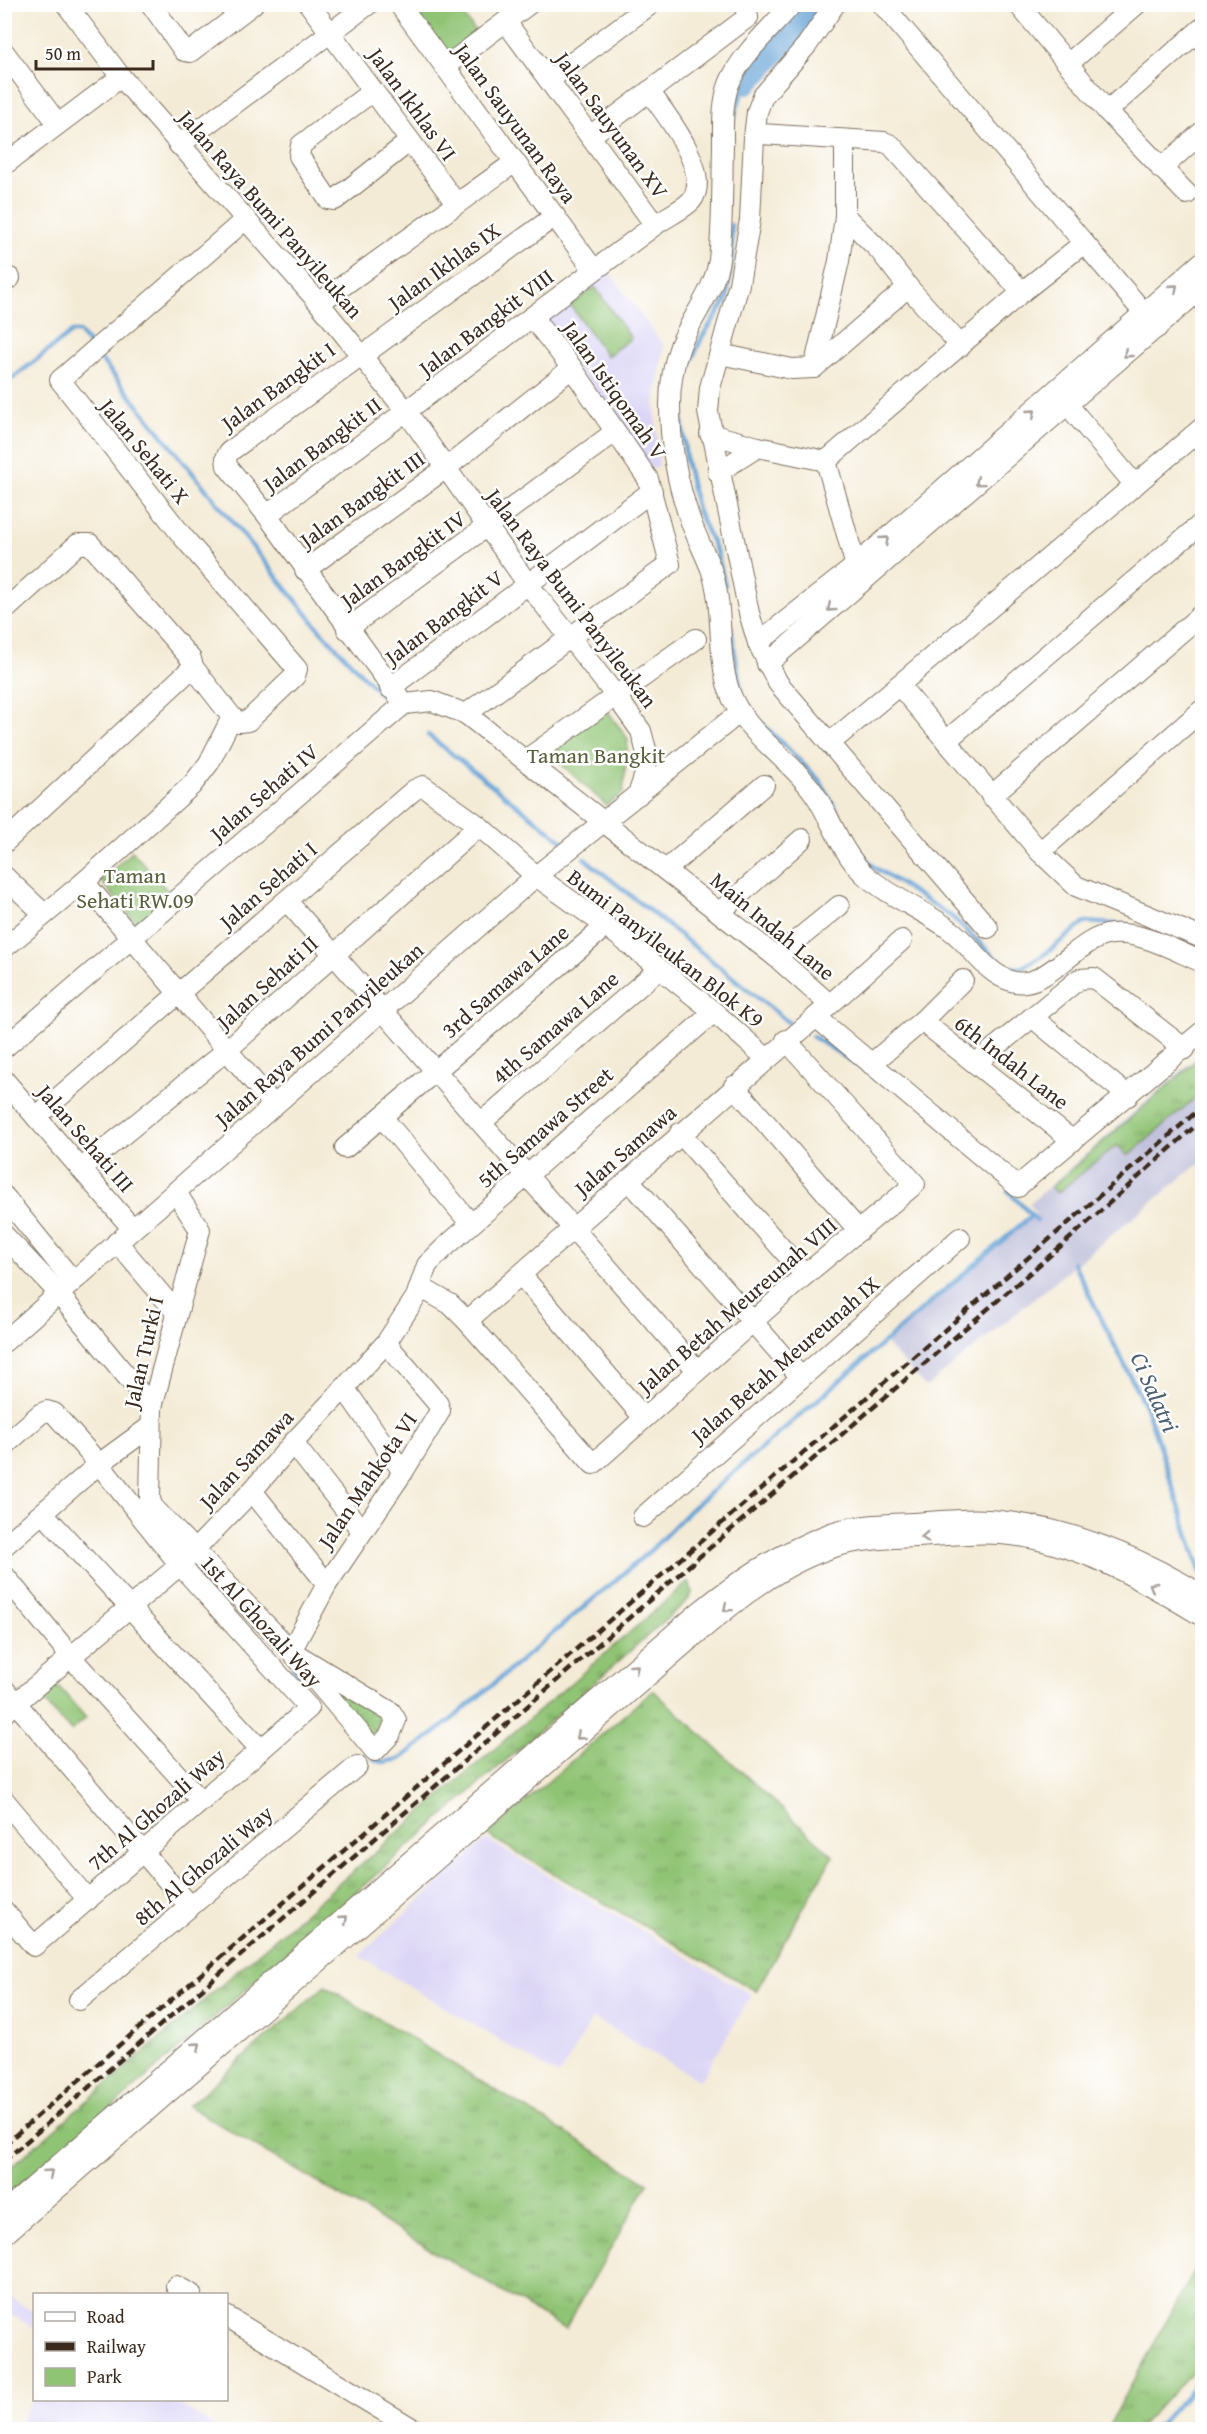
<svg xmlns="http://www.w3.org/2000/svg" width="1207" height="2434" viewBox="0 0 1207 2434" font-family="'Gentium Book Plus',serif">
<defs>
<pattern id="grass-tufts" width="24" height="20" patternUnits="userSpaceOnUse" patternTransform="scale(1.5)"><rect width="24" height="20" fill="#90c475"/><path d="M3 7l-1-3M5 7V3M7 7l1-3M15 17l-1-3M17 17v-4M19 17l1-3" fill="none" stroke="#779f5f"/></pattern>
<pattern id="garden-dots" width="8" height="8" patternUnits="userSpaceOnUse" patternTransform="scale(1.5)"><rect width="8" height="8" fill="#90c475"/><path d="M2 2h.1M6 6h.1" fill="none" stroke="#779f5f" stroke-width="1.8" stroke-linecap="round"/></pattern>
</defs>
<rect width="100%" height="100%" fill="#fff"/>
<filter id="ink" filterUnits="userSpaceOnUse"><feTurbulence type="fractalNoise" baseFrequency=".0167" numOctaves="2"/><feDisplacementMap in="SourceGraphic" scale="12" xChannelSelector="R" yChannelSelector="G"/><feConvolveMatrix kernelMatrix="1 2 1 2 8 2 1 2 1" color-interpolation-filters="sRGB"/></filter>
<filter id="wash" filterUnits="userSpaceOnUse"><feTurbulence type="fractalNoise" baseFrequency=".008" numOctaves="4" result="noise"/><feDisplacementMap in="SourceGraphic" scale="24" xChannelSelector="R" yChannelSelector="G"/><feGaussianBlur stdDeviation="1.35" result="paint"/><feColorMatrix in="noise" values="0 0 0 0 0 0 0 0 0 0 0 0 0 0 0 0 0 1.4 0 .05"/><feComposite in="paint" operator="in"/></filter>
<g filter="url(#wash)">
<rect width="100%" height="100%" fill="#f4ebd6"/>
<g fill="#dcd6f6">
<path d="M 608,270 L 664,346 L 655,404 L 659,465 L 652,470 L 540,320 Z"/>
<path d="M 486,1839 L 752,1995 L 700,2081 L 593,2018 L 559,2076 L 359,1956 Z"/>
<path d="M 5,2293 L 34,2312 L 34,2328 L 5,2311 Z"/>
<path d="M 34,2396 L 34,2400 L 172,2400 L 219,2429 L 16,2429 Z"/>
</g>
<path fill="#c2c2dc" d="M 1202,1053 L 1202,1161 L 926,1387 L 886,1344 L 1036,1214 L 1029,1204 Z"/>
<g fill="url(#grass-tufts)" stroke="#66774a" stroke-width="1.5">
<path d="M 1202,1056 L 1202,1092 L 1128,1156 L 1117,1145 L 1057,1193 L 1051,1187 Z"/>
<path d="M 689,1581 L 692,1593 L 688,1600 L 119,2101 L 5,2198 L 5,2172 Z"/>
<path d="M 653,1690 L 833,1856 L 756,1991 L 487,1835 Z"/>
<path d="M 325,1986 L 648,2183 L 565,2329 L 188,2106 Z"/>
<path d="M 1202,2257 L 1202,2363 L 1137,2429 L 1107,2429 Z"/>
</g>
<g fill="#90c475" stroke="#66774a" stroke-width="1.5">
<path d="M 410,5 L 456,5 L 479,36 L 448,60 Z"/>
<path d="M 595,287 L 631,338 L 607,356 L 570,305 Z"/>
<path d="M 607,710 L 628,739 L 623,793 L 606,805 L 548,752 Z"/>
<path d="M 132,851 L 173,897 L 140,928 L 101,881 Z"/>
<path d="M 58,1686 L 86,1718 L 71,1731 L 43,1700 Z"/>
</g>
<path fill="url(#garden-dots)" stroke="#66774a" stroke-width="1.5" d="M 306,1666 L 384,1714 L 368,1743 Z"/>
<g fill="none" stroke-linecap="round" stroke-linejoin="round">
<g stroke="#64a1d5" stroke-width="4.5">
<path d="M 732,121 L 746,81"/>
<path d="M 98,356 L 320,630 L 388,702"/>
<path d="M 4,385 L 72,332 L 79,332 L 90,346"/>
<path d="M 725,585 L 717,553 L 697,510 L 686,461 L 681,411 L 687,371 L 702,337 L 727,299 L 732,251 L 731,225"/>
<path d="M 729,617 L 742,697 L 756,717 L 820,781 L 857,848 L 874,867 L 952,917 L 1005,967 L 1021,968 L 1041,957 L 1085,922 L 1127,925"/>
<path d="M 428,735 L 564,842"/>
<path d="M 584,858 L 788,1022"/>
<path d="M 812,1036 L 867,1071"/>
<path d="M 1008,1191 L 1037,1221"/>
<path d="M 1073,1262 L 1148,1412 L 1202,1576"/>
<path d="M 292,1668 L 301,1677"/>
<path d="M 374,1759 L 383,1762 L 400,1759 L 444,1726 L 652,1549 L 690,1510 L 1032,1215"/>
<path d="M 1154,2430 L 1202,2379"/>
</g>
<path stroke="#64a1d5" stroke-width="28" d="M 746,81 L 807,15 L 805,4"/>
</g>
</g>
<g filter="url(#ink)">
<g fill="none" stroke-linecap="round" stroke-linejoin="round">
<g stroke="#7c6e5e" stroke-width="22">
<g id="minor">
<path d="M 66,4 L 121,77 L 319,303 L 406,411 L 527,583 L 616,696 L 641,731 L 647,753 L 645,774 L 638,795"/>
<path d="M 151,4 L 184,51 L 190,52 L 253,4"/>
<path d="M 309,4 L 456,203"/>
<path d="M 399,4 L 594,270"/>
<path d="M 792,4 C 771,29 741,54 729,84 C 722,103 723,124 723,145 C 722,183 723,222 719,260 C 714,292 692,316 680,346 C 673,365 670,386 670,406 C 670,447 678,487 692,525 C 698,540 705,554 711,569 C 725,608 716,651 729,690 C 744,734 788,756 814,793 C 832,819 840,851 864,874 C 887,895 923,910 949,929 C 971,944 984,973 1011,981 C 1047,992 1077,937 1112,934 C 1141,931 1176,951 1202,962"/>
<path d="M 882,4 L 1084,243"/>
<path d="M 1018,4 L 1107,111 L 1187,194"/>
<path d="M 4,52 L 58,124"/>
<path d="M 1069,63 L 1137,4"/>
<path d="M 445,67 L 529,4"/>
<path d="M 549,80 L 651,4"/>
<path d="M 373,91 L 301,145 L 299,156 L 328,199 L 335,200 L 410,141"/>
<path d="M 649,91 C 664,112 714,174 691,201 C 682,210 666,217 655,225"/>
<path d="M 1107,111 L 1202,28"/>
<path d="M 590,136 L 748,17 L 744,4"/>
<path d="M 754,137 L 757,112 L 763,96 L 807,45 L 835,4"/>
<path d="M 179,145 L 369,4"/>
<path d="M 4,165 L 121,77"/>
<path d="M 1161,169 L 1202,132"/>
<path d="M 4,282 L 10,278"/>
<path d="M 908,287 L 961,346"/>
<path d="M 319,303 L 515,162"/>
<path d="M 720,354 L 792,369 L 814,368 L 908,287 L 880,251 L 845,216 L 845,140"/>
<path d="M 814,368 L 839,261 L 845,216"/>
<path d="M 1061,397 L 1135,485"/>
<path d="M 1202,428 L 899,685 L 1040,852 L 1202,710"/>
<path d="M 710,434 L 758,447"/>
<path d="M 826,461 L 859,577"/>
<path d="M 718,472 L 758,447 L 826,461 L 1022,292"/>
<path d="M 267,515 L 655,225 L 506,22"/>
<path d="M 305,570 L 446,468 L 572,368"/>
<path d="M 4,611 L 78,544 L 90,544 L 191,659 L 193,667 L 4,843"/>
<path d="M 347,629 L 615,432"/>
<path d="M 758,643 L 854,567 L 1202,262"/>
<path d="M 767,664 L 1202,288"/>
<path d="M 193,667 L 232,717 L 239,722 L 248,721 L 295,676 L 297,669 L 184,538 L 60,380 L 246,219"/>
<path d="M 390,688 L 652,491"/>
<path d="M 404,704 L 267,515 L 227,466 L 226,458 L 229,452 L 555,216"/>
<path d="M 404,704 L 432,701 L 466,714 L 776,957 L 828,1003"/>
<path d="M 466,714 L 670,564 L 648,479 L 572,368 L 532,317"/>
<path d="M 946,741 L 1202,523"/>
<path d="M 830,743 L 899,685"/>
<path d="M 527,759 L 696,639"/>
<path d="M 991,796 L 1202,614"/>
<path d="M 1040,852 L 1076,886 L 1202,938"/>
<path d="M 667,869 L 764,785"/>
<path d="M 4,876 L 44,914"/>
<path d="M 84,882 L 266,1096 L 271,1106"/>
<path d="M 287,901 C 424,1057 561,1213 697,1370"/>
<path d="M 720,912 L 802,839"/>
<path d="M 988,928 L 778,683 L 758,643 L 749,613 L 708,412 L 710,388 L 739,284 L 750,220 L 754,137 L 761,134 L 884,142 L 891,145 L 1022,292 L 1084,243 L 1157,328"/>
<path d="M 902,940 L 816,1017 L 1018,1187"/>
<path d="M 4,948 L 84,882 L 192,785 L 209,763 L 232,717"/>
<path d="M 776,957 L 839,906"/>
<path d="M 1032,1017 L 1128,1096"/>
<path d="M 922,1021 L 1073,1141"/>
<path d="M 4,1048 L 404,704"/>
<path d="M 976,1063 L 1079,979 L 1094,978 L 1185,1049"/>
<path d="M 871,1064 L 922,1021 L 963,980"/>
<path d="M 4,1080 L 132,1228"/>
<path d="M 734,1086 L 859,1231"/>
<path d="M 36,1117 L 414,790 L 423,786 L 479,826 L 536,876 L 606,926 L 714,1012 L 766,1058"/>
<path d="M 382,1117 L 470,1223"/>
<path d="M 483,1121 L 659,969"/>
<path d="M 680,1133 L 805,1275"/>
<path d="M 345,1148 L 606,926"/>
<path d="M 82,1168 L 227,1050 L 479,826"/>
<path d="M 629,1180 L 800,1376"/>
<path d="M 1018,1186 L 1202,1032"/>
<path d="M 177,1194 L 200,1230 L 152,1407 L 150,1498 L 152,1506 L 291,1651 L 375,1751 L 390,1735 L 396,1720 L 391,1712 L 291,1651"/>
<path d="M 4,1196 L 73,1281"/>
<path d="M 4,1235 L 53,1287 L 152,1407"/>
<path d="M 117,1242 L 176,1312"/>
<path d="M 522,1276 L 644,1418"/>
<path d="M 420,1287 L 450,1304 L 467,1321 L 593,1464 L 805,1275 L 915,1184 L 786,1040"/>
<path d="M 467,1321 L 816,1017"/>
<path d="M 4,1342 L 536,876 L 729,721"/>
<path d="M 345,1389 L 403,1472"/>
<path d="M 293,1443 L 362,1531"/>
<path d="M 4,1446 L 40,1414 L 47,1411 L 54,1413 L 99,1464 L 180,1565 L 309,1708 L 34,1946 L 4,1911"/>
<path d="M 252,1491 L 327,1584"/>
<path d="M 43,1513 L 261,1750"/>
<path d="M 643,1517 L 960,1238"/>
<path d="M 4,1546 L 99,1464 L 151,1426"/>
<path d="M 4,1575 L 78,1665 L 201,1801"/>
<path d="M 291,1651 L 327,1584 L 403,1472 L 440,1411 L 438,1404 L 386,1343"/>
<path d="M 4,1689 L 190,1907"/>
<path d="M 4,1713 L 180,1565 L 252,1491 L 293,1443 L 386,1343 L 416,1297 L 427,1265 L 444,1248 L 714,1012"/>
<path d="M 4,1800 L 88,1900"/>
<path d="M 79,2000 L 357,1766"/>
<path d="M 4,2212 L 698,1613 C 738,1580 781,1552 831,1533 C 852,1525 889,1524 912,1523 C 943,1521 977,1517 1008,1522 C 1077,1531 1143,1559 1202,1595"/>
<path d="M 4,2235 L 688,1641 C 733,1603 780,1563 838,1546 C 863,1539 893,1538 919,1537 C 946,1535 974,1532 1001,1534 C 1074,1540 1142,1579 1202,1616"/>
<path d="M 176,2286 L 191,2294"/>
<path d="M 226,2316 L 415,2430"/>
</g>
</g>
<use href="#minor" stroke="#fff" stroke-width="20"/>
<g stroke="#3b2a1e" stroke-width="4.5" stroke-dasharray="9 4.5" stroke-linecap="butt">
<path d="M 4,2145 L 1202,1107"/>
<path d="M 4,2161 L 691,1564 L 1068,1240 L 1202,1120"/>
</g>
</g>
<defs><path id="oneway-chevron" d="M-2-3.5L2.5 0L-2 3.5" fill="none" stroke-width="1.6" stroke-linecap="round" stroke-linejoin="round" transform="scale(1.5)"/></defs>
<g stroke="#a79f9a">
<use href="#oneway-chevron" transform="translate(1174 288) rotate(-41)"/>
<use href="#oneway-chevron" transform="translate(1127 354) rotate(139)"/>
<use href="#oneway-chevron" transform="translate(1032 413) rotate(-41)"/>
<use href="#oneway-chevron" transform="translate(979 482) rotate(140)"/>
<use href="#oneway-chevron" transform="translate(885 540) rotate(-41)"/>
<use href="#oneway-chevron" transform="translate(831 608) rotate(139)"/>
<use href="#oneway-chevron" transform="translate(925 1537) rotate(177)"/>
<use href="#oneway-chevron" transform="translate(1153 1586) rotate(-149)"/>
<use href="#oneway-chevron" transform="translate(727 1608) rotate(140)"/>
<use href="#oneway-chevron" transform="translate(635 1668) rotate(-41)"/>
<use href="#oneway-chevron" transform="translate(580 1736) rotate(139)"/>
<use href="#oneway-chevron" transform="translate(344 1919) rotate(-41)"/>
<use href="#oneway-chevron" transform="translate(197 2046) rotate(-41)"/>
<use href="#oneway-chevron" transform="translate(49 2173) rotate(-41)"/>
</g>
</g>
<g text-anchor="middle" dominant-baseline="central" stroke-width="5" stroke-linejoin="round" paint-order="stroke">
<g font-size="22" fill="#3b2a1e" stroke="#fff">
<text transform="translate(413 104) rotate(54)">Jalan Ikhlas VI</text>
<text transform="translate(516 123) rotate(54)">Jalan Sauyunan Raya</text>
<text transform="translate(612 125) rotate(54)">Jalan Sauyunan XV</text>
<text transform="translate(271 214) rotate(49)">Jalan Raya Bumi Panyileukan</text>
<text transform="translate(444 266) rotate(-36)">Jalan Ikhlas IX</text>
<text transform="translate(486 322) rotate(-37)">Jalan Bangkit VIII</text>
<text transform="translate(278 386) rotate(-36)">Jalan Bangkit I</text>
<text transform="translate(615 390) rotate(55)">Jalan Istiqomah V</text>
<text transform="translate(322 444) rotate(-37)">Jalan Bangkit II</text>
<text transform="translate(145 451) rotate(51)">Jalan Sehati X</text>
<text transform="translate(362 499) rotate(-36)">Jalan Bangkit III</text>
<text transform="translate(403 559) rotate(-36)">Jalan Bangkit IV</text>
<text transform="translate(572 598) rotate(53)">Jalan Raya Bumi Panyileukan</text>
<text transform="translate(444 617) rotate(-37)">Jalan Bangkit V</text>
<text transform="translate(264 792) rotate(-41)">Jalan Sehati IV</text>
<text transform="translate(268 885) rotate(-41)">Jalan Sehati I</text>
<text transform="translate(773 926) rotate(40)">Main Indah Lane</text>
<text transform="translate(666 948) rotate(38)">Bumi Panyileukan Blok K9</text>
<text transform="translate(505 981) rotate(-41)">3rd Samawa Lane</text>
<text transform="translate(267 982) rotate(-42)">Jalan Sehati II</text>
<text transform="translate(555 1027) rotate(-41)">4th Samawa Lane</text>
<text transform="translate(319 1034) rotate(-41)">Jalan Raya Bumi Panyileukan</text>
<text transform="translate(1012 1062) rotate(38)">6th Indah Lane</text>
<text transform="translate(545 1127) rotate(-41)">5th Samawa Street</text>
<text transform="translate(86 1138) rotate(49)">Jalan Sehati III</text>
<text transform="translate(625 1150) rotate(-41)">Jalan Samawa</text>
<text transform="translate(737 1305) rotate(-41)">Jalan Betah Meureunah VIII</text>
<text transform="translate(143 1352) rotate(-77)">Jalan Turki I</text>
<text transform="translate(785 1359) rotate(-41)">Jalan Betah Meureunah IX</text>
<text transform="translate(246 1459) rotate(-47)">Jalan Samawa</text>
<text transform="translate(367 1480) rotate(-56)">Jalan Mahkota VI</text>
<text transform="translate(262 1621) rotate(48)">1st Al Ghozali Way</text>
<text transform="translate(156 1809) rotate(-41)">7th Al Ghozali Way</text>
<text transform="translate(203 1865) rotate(-40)">8th Al Ghozali Way</text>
</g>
<g font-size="22" fill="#59603c" stroke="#fff">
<text x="596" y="755">Taman Bangkit</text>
<text x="135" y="875">Taman<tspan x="135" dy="25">Sehati RW.09</tspan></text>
</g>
<g font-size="24" font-style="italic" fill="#4d6070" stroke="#fff">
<text transform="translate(1155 1392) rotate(66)">Ci Salatri</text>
</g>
</g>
<rect width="1207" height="2434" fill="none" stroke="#fff" stroke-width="24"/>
<rect x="33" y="2293" width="195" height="108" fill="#ffffff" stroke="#b1aaa5" stroke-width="1.5"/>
<rect x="45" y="2312" width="30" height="9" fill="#ffffff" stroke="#b1aaa5" stroke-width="1.5"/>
<text x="87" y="2323" font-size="18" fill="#3b2a1e">Road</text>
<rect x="45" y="2342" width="30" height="9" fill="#3b2a1e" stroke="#b1aaa5" stroke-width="1.5"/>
<text x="87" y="2353" font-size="18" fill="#3b2a1e">Railway</text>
<rect x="45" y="2368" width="30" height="18" fill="#90c475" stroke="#b1aaa5" stroke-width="1.5"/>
<text x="87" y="2383" font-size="18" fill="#3b2a1e">Park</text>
<path d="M36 60v9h117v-9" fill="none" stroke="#3b2a1e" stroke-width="3"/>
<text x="45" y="60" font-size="18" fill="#3b2a1e" stroke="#ffffff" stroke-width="4.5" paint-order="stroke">50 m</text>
</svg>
